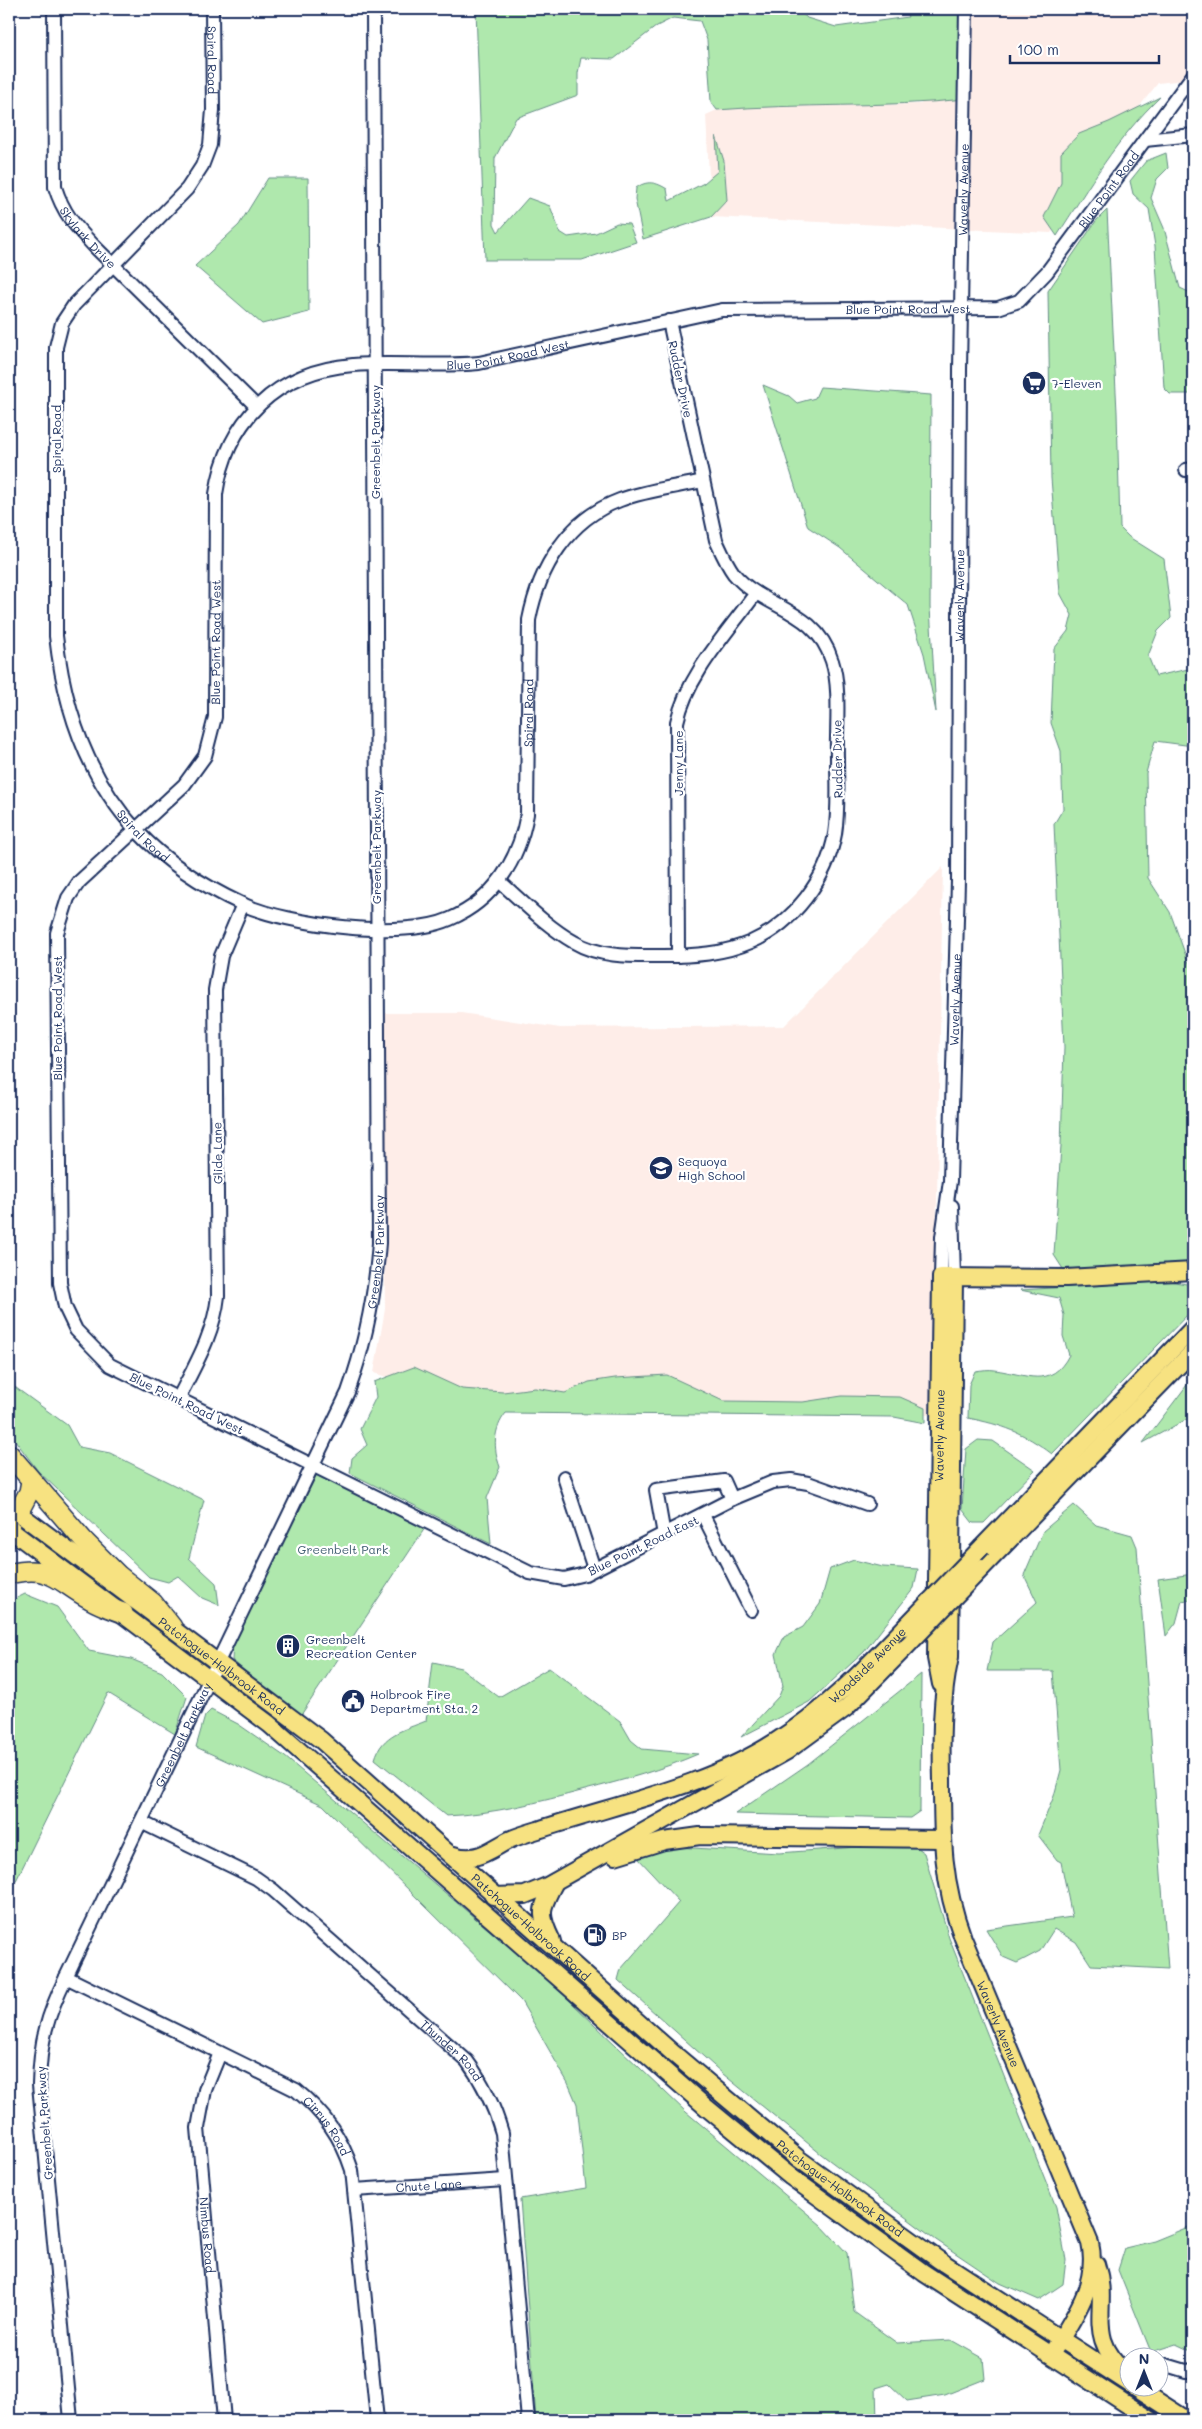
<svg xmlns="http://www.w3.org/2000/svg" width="1202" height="2429" viewBox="0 0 1202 2429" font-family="Mali,sans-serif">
<rect width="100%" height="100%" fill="#fff"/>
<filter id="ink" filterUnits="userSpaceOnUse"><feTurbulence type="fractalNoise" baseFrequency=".02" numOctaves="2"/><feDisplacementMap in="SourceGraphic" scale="10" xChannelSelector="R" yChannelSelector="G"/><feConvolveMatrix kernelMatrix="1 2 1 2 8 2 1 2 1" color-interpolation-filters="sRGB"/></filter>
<g filter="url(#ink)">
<g fill="#feede8">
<path d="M 966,9 L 1193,9 L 1193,79 L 1158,83 L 1099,158 L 1051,233 L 711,217 L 706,115 L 717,110 L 751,107 L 921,104 Z"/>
<path d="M 943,867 L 933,1415 L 491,1410 L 374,1373 L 385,1309 L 382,1013 L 461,1013 L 560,1028 L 784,1026 Z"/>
</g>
<g fill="#afe8ad" stroke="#658c86">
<path d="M 476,9 L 797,9 L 807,18 L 836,27 L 908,17 L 905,9 L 966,9 L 965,99 C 883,108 800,103 717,110 L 711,102 L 707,40 L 700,21 L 673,18 L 657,26 L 614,59 L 581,58 L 578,73 L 578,95 L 516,118 L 495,158 L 494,224 L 498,232 L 528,198 L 550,206 L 560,232 L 568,237 L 596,233 L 617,223 L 629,224 L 636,242 L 582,260 L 485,260 Z"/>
<path d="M 1160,97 C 1116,139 1090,185 1057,236 L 1044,217 L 1061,183 L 1061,153 L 1079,134 L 1109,122 Z"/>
<path d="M 716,136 L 724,161 L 727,200 L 711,217 L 643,239 L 635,199 L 636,188 C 647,180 656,182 667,189 L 669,201 L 704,183 L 718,171 Z"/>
<path d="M 1166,153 L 1168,168 L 1157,179 L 1151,198 L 1164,228 L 1180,288 L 1193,294 L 1193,394 L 1170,394 L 1164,388 L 1155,246 L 1149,209 L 1133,194 L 1130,181 L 1146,161 Z"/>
<path d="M 268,178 L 308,178 L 309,312 L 262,324 L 195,266 L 239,225 Z"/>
<path d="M 1107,210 L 1117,412 L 1120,528 L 1129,537 L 1164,559 L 1171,618 L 1158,631 L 1148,656 L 1156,676 L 1193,668 L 1193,746 L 1155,741 L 1146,773 L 1148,878 L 1170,912 L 1187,959 L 1193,969 L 1193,1263 L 1063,1269 L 1054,1255 L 1061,1146 L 1064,1047 L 1054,824 L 1063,809 L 1061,751 L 1051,723 L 1054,649 L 1068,631 L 1072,615 L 1060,593 L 1051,478 L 1048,291 L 1096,221 Z"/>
<path d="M 763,385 L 789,396 L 797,403 L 815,398 L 820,387 L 931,395 L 930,607 L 936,712 L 924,654 L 908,605 L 840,548 L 808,527 Z"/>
<path d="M 1168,1281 L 1193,1285 L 1193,1309 L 1052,1454 C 1023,1432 1003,1425 968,1418 L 969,1385 L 975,1371 C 982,1370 989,1369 995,1370 C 1026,1374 1051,1390 1069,1355 L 1063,1336 L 1064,1315 L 1059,1298 L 1020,1290 Z"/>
<path d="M 414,1367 L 462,1389 L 503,1392 L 535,1388 L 565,1393 L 589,1382 L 615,1378 L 667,1375 L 723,1401 L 803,1402 L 842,1396 L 900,1397 L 925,1408 L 925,1423 L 894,1417 L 506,1413 C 493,1429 493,1448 500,1467 L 487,1498 L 491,1544 L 350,1473 L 352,1458 L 367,1445 L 360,1429 L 376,1397 L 374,1382 Z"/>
<path d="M 9,1377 L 12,1385 L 67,1425 L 79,1447 L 110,1453 L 204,1500 L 189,1558 L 216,1583 L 219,1605 L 202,1598 L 178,1576 L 168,1582 L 149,1577 L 38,1471 L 9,1432 Z"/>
<path d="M 1193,1377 L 1193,1420 L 1187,1419 L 1143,1443 Z"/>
<path d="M 978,1440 L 993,1441 L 1035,1470 L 984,1523 L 973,1523 L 962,1509 L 966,1449 Z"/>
<path d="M 318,1472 L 425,1528 L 299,1718 L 232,1660 L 233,1643 Z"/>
<path d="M 1074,1505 L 1096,1525 L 1132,1535 L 1137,1547 L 1168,1969 L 1091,1965 L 1076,1942 L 1054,1929 L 1040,1951 L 1017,1963 L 1003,1957 L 986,1929 L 1072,1917 L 1061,1862 L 1057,1860 L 1038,1835 L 1054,1796 L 1061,1770 L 1053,1671 L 987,1671 L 993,1642 L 1037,1602 L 1024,1575 L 1043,1531 Z"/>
<path d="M 854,1560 L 883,1567 L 918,1569 L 914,1588 L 864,1652 L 809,1702 L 741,1737 L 779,1696 L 783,1686 L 776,1654 L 784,1637 L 803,1627 L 820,1604 L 830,1569 Z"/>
<path d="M 1193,1574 L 1193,1599 L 1182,1601 L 1176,1623 L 1166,1636 L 1158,1579 Z"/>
<path d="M 25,1594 L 57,1607 L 89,1651 L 131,1659 L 162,1672 L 187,1697 L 175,1734 L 108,1693 L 9,1895 L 9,1602 Z"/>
<path d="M 433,1662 L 461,1668 L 499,1697 L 549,1668 L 620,1721 L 631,1740 L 642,1749 L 698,1754 C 661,1770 624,1780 585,1790 C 539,1802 494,1814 446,1816 L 375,1759 C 382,1734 404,1730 426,1721 Z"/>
<path d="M 921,1674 L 920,1811 L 910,1818 L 735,1814 L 808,1764 Z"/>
<path d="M 211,1710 L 238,1724 L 284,1756 L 548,1980 L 686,2112 L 821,2225 L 847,2253 L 854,2312 L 897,2343 L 951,2340 L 983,2358 L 985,2379 L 945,2395 L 907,2401 L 889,2384 L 876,2388 L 877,2420 L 536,2420 L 520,2199 L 586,2188 L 577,2104 L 568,2083 L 521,2001 L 323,1805 L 196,1747 L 205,1716 Z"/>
<path d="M 910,1843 L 924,1853 L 949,1938 L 1056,2207 L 1066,2260 L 1063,2284 L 1039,2300 L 1000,2283 L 936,2240 L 821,2154 L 723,2074 L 618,1980 L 621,1969 L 679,1902 L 638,1858 L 675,1847 L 779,1853 Z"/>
<path d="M 1193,2225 L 1193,2352 L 1176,2344 L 1151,2352 L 1118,2270 L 1125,2248 L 1154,2241 Z"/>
</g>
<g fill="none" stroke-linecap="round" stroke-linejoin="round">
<g stroke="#1b2f5e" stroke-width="16">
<g id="minor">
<path id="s1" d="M 54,9 L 55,187 C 63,213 75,226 94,246 L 256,406"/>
<path id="s2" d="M 212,9 L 213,110 L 210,145 L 202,166 L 187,189 L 74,305 L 62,323 L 56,347 L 56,636 C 64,708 86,776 137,831 C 167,863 203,886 242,904 C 288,925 402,940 450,919 C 494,900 519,860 527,814 L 529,620 C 539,568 568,519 620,500 C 646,490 676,487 703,481"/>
<path d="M 1145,140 L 1193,135"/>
<path d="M 1186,470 L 1193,469"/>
<path d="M 499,881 C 523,902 546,926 574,942 C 601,958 634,956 664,956 C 693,956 723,954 751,942 C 793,924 827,879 835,834 C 839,809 837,782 837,757 C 836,728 841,688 832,661 C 816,608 763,609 734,574 C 726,563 721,551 716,540 L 669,321"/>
<path d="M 678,956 L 677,722 C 687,675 728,632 756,593"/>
<path d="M 952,1206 L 954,1278"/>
<path id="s3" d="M 941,1277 L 942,1237 L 950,1181 L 958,881 L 960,370 L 966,9"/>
<path d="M 178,1399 C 195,1365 214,1334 218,1296 L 215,990 L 221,956 L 243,904"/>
<path d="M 564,1477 L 594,1569"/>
<path id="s4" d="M 867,1504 L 808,1483 L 791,1480 L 773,1482 L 732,1499 L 585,1574 L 564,1579 L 530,1573 L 110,1365 L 76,1330 L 65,1307 L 60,1283 L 57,933 L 68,898 L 79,882 L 184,785 L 205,756 L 215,717 L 216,494 C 227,420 277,371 353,365 C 395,362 437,367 479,363 L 722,310 L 998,308 L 1019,301 L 1047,272 L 1193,75"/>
<path d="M 703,1515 L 751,1610"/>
<path d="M 664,1535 L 656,1490 L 724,1481 L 732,1499"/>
<path id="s5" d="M 141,1822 L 256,1878 L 273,1890 L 467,2061 C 484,2084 494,2105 502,2133 L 528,2420"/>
<path id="s6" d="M 66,1977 L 296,2090 C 324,2113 341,2136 352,2170 L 377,2420"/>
<path id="s7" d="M 220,2053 L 205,2090 L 198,2128 L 224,2420"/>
<path id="s8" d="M 354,2190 L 505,2180"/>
<path d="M 1166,2365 L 1186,2371 L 1193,2370"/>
<path id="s9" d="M 71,2420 L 39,2085 C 40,2041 47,2016 66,1977 L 348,1392 C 366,1342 375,1296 379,1243 L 373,9"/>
</g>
</g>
<g stroke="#1b2f5e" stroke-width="20">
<g id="major">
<path id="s10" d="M 954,1278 L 950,1657 C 941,1698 941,1738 942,1780 C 942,1839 942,1882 963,1938 L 1090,2243 C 1099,2282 1075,2316 1055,2348"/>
<path id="s11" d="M 9,1506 L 321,1740 L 674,2054 L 799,2159 L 939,2260 L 1130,2384"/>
<path d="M 9,1529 L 269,1724 L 707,2108 L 791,2177 L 924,2273 L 1151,2420"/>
<path d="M 982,1547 L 1193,1328"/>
<path d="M 982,1568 L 1193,1351"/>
<path id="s12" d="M 941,1684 L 936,1658 L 941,1277 L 1066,1278 L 1193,1271"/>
<path id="s13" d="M 450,1854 C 477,1863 486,1852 509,1840 C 518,1836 528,1833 538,1830 C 617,1804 705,1787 775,1742 C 825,1710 864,1670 905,1627"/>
<path d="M 615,1856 L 664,1841 L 700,1836 L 942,1839"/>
<path d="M 493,1896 L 525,1895 L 547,1886 L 787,1751 L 846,1708 L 905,1648"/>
<path d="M 552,1941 C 538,1913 541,1908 555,1882"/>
<path d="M 1096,2264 C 1111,2309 1082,2334 1128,2375"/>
<path d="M 1134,2386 L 1187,2420"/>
</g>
</g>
<g stroke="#1b2f5e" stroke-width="22">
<g id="highway">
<path d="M 9,1454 L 84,1541 L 118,1575 L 153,1603 L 172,1627"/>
<path d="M 18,1513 L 29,1492 L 31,1481"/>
<path d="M 9,1534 L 11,1530"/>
<path d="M 9,1574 C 52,1564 57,1581 90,1599 C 100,1605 112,1609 123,1613"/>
</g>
</g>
<use href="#minor" stroke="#fff" stroke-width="12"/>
<use href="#major" stroke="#f7e281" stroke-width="16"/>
<use href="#highway" stroke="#f7e281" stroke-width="19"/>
<g stroke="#1b2f5e" stroke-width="20" stroke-linecap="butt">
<g id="major-bridge">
<path d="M 905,1627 L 982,1547"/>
<path d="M 905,1648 L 982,1568"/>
</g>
</g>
<use href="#major-bridge" stroke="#f7e281" stroke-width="16"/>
</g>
</g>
<defs>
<g id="supermarket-disc" transform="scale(1.25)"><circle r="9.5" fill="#1b2f5e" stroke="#fff"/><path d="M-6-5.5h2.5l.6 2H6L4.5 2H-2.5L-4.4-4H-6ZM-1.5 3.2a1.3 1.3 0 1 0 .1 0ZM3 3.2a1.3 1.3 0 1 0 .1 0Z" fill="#fff"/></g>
<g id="school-disc" transform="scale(1.25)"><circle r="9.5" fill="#1b2f5e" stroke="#fff"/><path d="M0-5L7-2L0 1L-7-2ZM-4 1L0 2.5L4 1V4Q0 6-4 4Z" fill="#fff"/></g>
<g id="building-disc" transform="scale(1.25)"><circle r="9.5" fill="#1b2f5e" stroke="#fff"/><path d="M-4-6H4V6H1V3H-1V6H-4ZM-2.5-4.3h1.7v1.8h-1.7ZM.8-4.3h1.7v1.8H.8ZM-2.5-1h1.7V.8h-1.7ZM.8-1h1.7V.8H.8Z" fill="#fff"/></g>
<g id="civic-disc" transform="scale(1.25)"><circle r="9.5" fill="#1b2f5e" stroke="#fff"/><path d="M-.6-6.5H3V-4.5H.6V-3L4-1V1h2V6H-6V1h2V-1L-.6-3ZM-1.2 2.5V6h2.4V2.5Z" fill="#fff"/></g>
<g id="fuel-disc" transform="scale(1.25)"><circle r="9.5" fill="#1b2f5e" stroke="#fff"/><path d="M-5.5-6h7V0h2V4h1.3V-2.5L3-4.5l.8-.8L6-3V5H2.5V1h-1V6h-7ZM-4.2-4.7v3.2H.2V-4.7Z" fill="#fff"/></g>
</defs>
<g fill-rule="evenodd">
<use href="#supermarket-disc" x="1034" y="383"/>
<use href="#school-disc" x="661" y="1168"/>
<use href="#building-disc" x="288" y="1646"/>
<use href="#civic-disc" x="353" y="1701"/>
<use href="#fuel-disc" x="595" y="1935"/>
</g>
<g text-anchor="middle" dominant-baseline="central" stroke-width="4.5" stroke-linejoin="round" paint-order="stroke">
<g font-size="12" fill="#1b2f5e" stroke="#fff">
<text stroke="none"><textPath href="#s2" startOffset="51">Spiral Road</textPath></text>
<text stroke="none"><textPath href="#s3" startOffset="1088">Waverly Avenue</textPath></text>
<text stroke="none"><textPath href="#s4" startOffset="2800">Blue Point Road</textPath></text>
<text stroke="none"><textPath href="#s1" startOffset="239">Skylark Drive</textPath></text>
<text stroke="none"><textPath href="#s4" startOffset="2545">Blue Point Road West</textPath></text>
<text stroke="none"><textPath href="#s4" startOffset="2140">Blue Point Road West</textPath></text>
<text transform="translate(681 379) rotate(78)">Rudder Drive</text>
<text transform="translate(56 439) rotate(-90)">Spiral Road</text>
<text transform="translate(375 442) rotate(-90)">Greenbelt Parkway</text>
<text stroke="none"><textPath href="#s3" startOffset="682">Waverly Avenue</textPath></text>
<text stroke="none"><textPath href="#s4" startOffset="1631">Blue Point Road West</textPath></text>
<text stroke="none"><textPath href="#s2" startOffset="1476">Spiral Road</textPath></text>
<text transform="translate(837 759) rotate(-91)">Rudder Drive</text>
<text transform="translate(678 763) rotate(-90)">Jenny Lane</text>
<text stroke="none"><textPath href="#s2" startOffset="906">Spiral Road</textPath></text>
<text transform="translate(376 847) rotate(-90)">Greenbelt Parkway</text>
<text stroke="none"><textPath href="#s3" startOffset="278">Waverly Avenue</textPath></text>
<text transform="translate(57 1018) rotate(-90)">Blue Point Road West</text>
<text transform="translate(217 1153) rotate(-91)">Glide Lane</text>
<text stroke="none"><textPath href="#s9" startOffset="1242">Greenbelt Parkway</textPath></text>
<text transform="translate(187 1403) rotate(26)">Blue Point Road West</text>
<text stroke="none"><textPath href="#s12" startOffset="249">Waverly Avenue</textPath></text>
<text transform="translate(643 1545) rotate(-26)">Blue Point Road East</text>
<text stroke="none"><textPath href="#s11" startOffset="266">Patchogue-Holbrook Road</textPath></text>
<text stroke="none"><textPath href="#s13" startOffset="468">Woodside Avenue</textPath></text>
<text stroke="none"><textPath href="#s9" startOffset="718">Greenbelt Parkway</textPath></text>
<text stroke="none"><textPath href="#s11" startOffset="671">Patchogue-Holbrook Road</textPath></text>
<text stroke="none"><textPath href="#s10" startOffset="756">Waverly Avenue</textPath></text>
<text stroke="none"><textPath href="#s5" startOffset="389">Thunder Road</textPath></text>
<text transform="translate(44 2123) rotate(-94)">Greenbelt Parkway</text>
<text stroke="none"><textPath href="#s6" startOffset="304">Cirrus Road</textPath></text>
<text stroke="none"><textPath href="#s8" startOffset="75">Chute Lane</textPath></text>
<text stroke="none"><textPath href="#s11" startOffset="1076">Patchogue-Holbrook Road</textPath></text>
<text stroke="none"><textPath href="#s7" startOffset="186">Nimbus Road</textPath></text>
</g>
<g font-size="12" fill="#1b2f5e" stroke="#fff" text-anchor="start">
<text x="1052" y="383">7-Eleven</text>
<text x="678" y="1161">Sequoya<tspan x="678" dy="14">High School</tspan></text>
<text x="306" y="1639">Greenbelt<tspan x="306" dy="14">Recreation Center</tspan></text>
<text x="370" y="1694">Holbrook Fire<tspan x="370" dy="14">Department Sta. 2</tspan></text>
<text x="612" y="1935">BP</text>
</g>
<g font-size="12" fill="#405d72" stroke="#fff">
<text x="343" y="1549">Greenbelt Park</text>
</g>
</g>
<rect width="1202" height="2429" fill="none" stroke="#fff" stroke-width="30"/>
<rect x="15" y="15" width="1172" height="2399" fill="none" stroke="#1b2f5e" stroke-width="2" filter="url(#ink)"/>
<g transform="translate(1144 2372)"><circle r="24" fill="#ffffff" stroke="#a4acbf"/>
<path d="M0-4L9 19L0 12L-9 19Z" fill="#1b2f5e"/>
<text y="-8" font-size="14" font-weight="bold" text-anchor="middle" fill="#1b2f5e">N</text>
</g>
<path d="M1010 55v8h149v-8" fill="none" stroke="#1b2f5e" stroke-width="2.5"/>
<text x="1017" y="55" font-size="15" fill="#1b2f5e" stroke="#ffffff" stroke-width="4" paint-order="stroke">100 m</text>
</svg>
